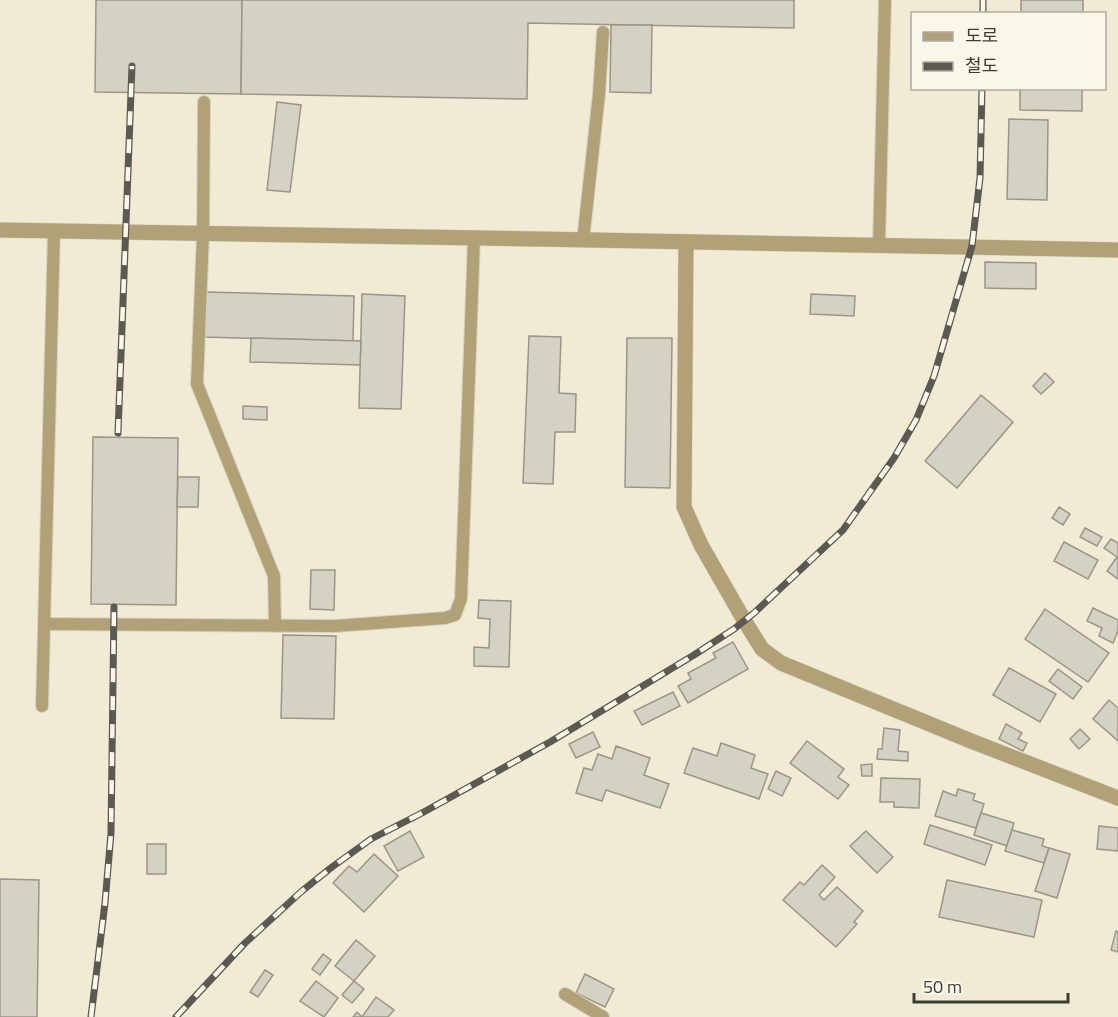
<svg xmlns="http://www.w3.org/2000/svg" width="1118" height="1017" viewBox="0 0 1118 1017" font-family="'Titillium Web','Noto Sans KR',sans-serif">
<rect width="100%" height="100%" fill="#fbf7e8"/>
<path fill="#f1ead5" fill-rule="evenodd" d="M 0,0 L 1118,0 L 1118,1017 L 0,1017 ZM 912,14 L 1104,14 L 1104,88 L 912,88 Z"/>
<g fill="#d6d2c3" stroke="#999588" stroke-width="1.5">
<path d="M 96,0 L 242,0 L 241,94 L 95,92 Z"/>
<path d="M 242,0 L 794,0 L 794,28 L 528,23 L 527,99 L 241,94 Z"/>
<rect x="1021" y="0" width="62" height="14"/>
<path d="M 611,25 L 652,25 L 651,93 L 610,92 Z"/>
<path d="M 1020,88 L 1082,88 L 1082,111 L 1020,110 Z"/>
<path d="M 277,102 L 301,105 L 290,192 L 267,190 Z"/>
<path d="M 1009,119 L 1048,120 L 1047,200 L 1007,199 Z"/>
<path d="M 985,262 L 1036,263 L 1036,289 L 985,288 Z"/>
<path d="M 206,292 L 354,296 L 353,341 L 204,337 Z"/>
<path d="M 362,294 L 405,296 L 401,409 L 359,408 Z"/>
<path d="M 811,294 L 855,296 L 854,316 L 810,314 Z"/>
<path d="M 529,336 L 561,337 L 559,393 L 576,394 L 575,432 L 555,432 L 553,484 L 523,483 Z"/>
<path d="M 251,338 L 361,341 L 360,365 L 250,362 Z"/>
<path d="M 627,338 L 672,338 L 670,488 L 625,487 Z"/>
<path d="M 1045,373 L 1054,382 L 1041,394 L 1033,386 Z"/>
<path d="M 981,395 L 1013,422 L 957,488 L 925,461 Z"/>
<path d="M 243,406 L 267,407 L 267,420 L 243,419 Z"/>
<path d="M 93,437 L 178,438 L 176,605 L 91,604 Z"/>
<path d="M 178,477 L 199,477 L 198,507 L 177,507 Z"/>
<path d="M 1059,507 L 1070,514 L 1063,525 L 1052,518 Z"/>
<path d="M 1085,528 L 1102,537 L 1097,546 L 1080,537 Z"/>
<path d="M 1111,539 L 1118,543 L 1118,579 L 1107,571 L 1117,557 L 1104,548 Z"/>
<path d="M 1064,542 L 1098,560 L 1088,579 L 1054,561 Z"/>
<path d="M 311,570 L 335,570 L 334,610 L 310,609 Z"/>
<path d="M 479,600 L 511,601 L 509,667 L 474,666 L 474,647 L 489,648 L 490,619 L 478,618 Z"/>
<path d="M 1093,608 L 1118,620 L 1118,631 L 1113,643 L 1099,636 L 1102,628 L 1087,621 Z"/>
<path d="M 1045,609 L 1109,653 L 1088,682 L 1025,639 Z"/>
<path d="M 283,635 L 336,636 L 334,719 L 281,718 Z"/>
<path d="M 733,642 L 748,669 L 688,703 L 678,686 L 691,679 L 688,673 L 716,658 L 713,653 Z"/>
<path d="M 1009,668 L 1056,694 L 1040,722 L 993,695 Z"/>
<path d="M 1058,669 L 1082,687 L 1073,699 L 1049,681 Z"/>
<path d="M 673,692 L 680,706 L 642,725 L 634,711 Z"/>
<path d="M 1109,700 L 1118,708 L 1118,741 L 1093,719 Z"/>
<path d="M 1006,724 L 1022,733 L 1018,739 L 1027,743 L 1023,751 L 999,739 Z"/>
<path d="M 884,728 L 900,730 L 898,751 L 908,752 L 908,761 L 877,759 L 878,749 L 882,749 Z"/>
<path d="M 1080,729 L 1090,739 L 1079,749 L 1070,739 Z"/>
<path d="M 593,732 L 600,747 L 576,758 L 569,744 Z"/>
<path d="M 807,741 L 844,769 L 838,777 L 849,785 L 838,799 L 790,763 Z"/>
<path d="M 721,743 L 755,755 L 751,768 L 768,774 L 759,799 L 684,773 L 693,748 L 717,756 Z"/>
<path d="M 616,746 L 650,758 L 644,775 L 669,784 L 660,808 L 606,790 L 602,801 L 576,793 L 584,768 L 592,770 L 598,754 L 612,759 Z"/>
<path d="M 872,764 L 872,776 L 862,776 L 861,765 Z"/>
<path d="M 776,771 L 791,778 L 782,796 L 768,789 Z"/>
<path d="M 881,778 L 920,779 L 919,808 L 894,807 L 894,802 L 880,802 Z"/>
<path d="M 958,789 L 975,794 L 973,800 L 984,804 L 976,828 L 935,816 L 943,791 L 956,796 Z"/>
<path d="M 981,813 L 1014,823 L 1007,846 L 974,835 Z"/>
<path d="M 930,825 L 992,845 L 985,865 L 924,844 Z"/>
<path d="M 1099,826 L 1118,828 L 1118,851 L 1097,849 Z"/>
<path d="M 1012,830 L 1044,839 L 1042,846 L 1049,848 L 1044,863 L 1005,851 Z"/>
<path d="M 410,831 L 424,857 L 398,871 L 384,846 Z"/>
<path d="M 866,831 L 893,857 L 877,873 L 850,846 Z"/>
<rect x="147" y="844" width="19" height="30"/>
<path d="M 1049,848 L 1070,854 L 1057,898 L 1035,891 Z"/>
<path d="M 374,854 L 398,876 L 364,912 L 333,883 L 349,866 L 357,872 Z"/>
<path d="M 822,865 L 835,877 L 819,895 L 824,900 L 837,887 L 863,911 L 854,922 L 857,924 L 836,947 L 783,900 L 800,882 L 804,885 Z"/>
<path d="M 0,879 L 39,880 L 37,1017 L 0,1017 Z"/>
<path d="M 947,880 L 1042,900 L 1034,937 L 939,917 Z"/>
<path d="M 1116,931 L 1118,932 L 1118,952 L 1111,950 Z"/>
<path d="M 356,940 L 375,956 L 354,981 L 335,966 Z"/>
<path d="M 323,954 L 331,960 L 320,975 L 312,969 Z"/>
<path d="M 265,970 L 273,975 L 258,997 L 250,992 Z"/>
<path d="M 585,974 L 614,989 L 605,1007 L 576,993 Z"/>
<path d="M 316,981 L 338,998 L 324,1017 L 300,1001 Z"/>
<path d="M 354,981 L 364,989 L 352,1003 L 342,995 Z"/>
<path d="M 376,997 L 394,1010 L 388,1017 L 353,1017 L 357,1012 L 362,1017 Z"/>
</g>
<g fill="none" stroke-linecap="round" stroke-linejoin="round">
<g stroke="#d5d2c4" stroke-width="14">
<g id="service">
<path d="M 204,102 L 203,234 L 197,384 L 274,576 L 275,626"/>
<path d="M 583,241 L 599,94 L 603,32"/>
<path d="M 879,244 L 885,0"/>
<path d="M 45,624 L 335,626 L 445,618 L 455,615 L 461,599 L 474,238"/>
<path d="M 42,706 L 54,231"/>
<path d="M 565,994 L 603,1017"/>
</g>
</g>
<g stroke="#d5d2c4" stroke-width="16">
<path id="minor" d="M 686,242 L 684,507 L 701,545 L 744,620 L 762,649 L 781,663 L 971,741 L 1118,798"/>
</g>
<g stroke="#d5d2c4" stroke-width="16">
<path id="tertiary" d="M 0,230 C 373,238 745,240 1118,250"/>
</g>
<use href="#service" stroke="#b0a276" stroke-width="12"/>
<use href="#minor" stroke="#b0a276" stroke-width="15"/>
<use href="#tertiary" stroke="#b0a276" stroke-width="15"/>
<g stroke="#5b5951" stroke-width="7">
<g id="rail">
<path d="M 983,14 L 983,0"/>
<path d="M 118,433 L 132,66"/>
<path d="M 91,1017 L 105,903 L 111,833 L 114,607"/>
<path d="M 176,1017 L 245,943 L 302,891 L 332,867 L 371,839 L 422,813 L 550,742 L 694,655 L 734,629 L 754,613 L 843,530 L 894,458 L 916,420 L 934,376 L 972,246 L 980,178 L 982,88"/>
</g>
</g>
<use href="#rail" stroke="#fbf7e8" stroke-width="4.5" stroke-dasharray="14" stroke-linecap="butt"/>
</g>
<rect x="911" y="12" width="195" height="78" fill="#fbf7e8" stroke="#afaca1" stroke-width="1.5"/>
<rect x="923" y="32" width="30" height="9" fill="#b0a276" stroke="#afaca1" stroke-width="1.5"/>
<text x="965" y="42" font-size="18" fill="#3e3c36">도로</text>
<rect x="923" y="62" width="30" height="9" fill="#5b5951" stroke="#afaca1" stroke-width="1.5"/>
<text x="965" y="72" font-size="18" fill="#3e3c36">철도</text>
<path d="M914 993v9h154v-9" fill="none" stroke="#3e3c36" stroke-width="3"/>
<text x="923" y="993" font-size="18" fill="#3e3c36" stroke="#fbf7e8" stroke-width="4.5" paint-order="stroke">50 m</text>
</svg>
